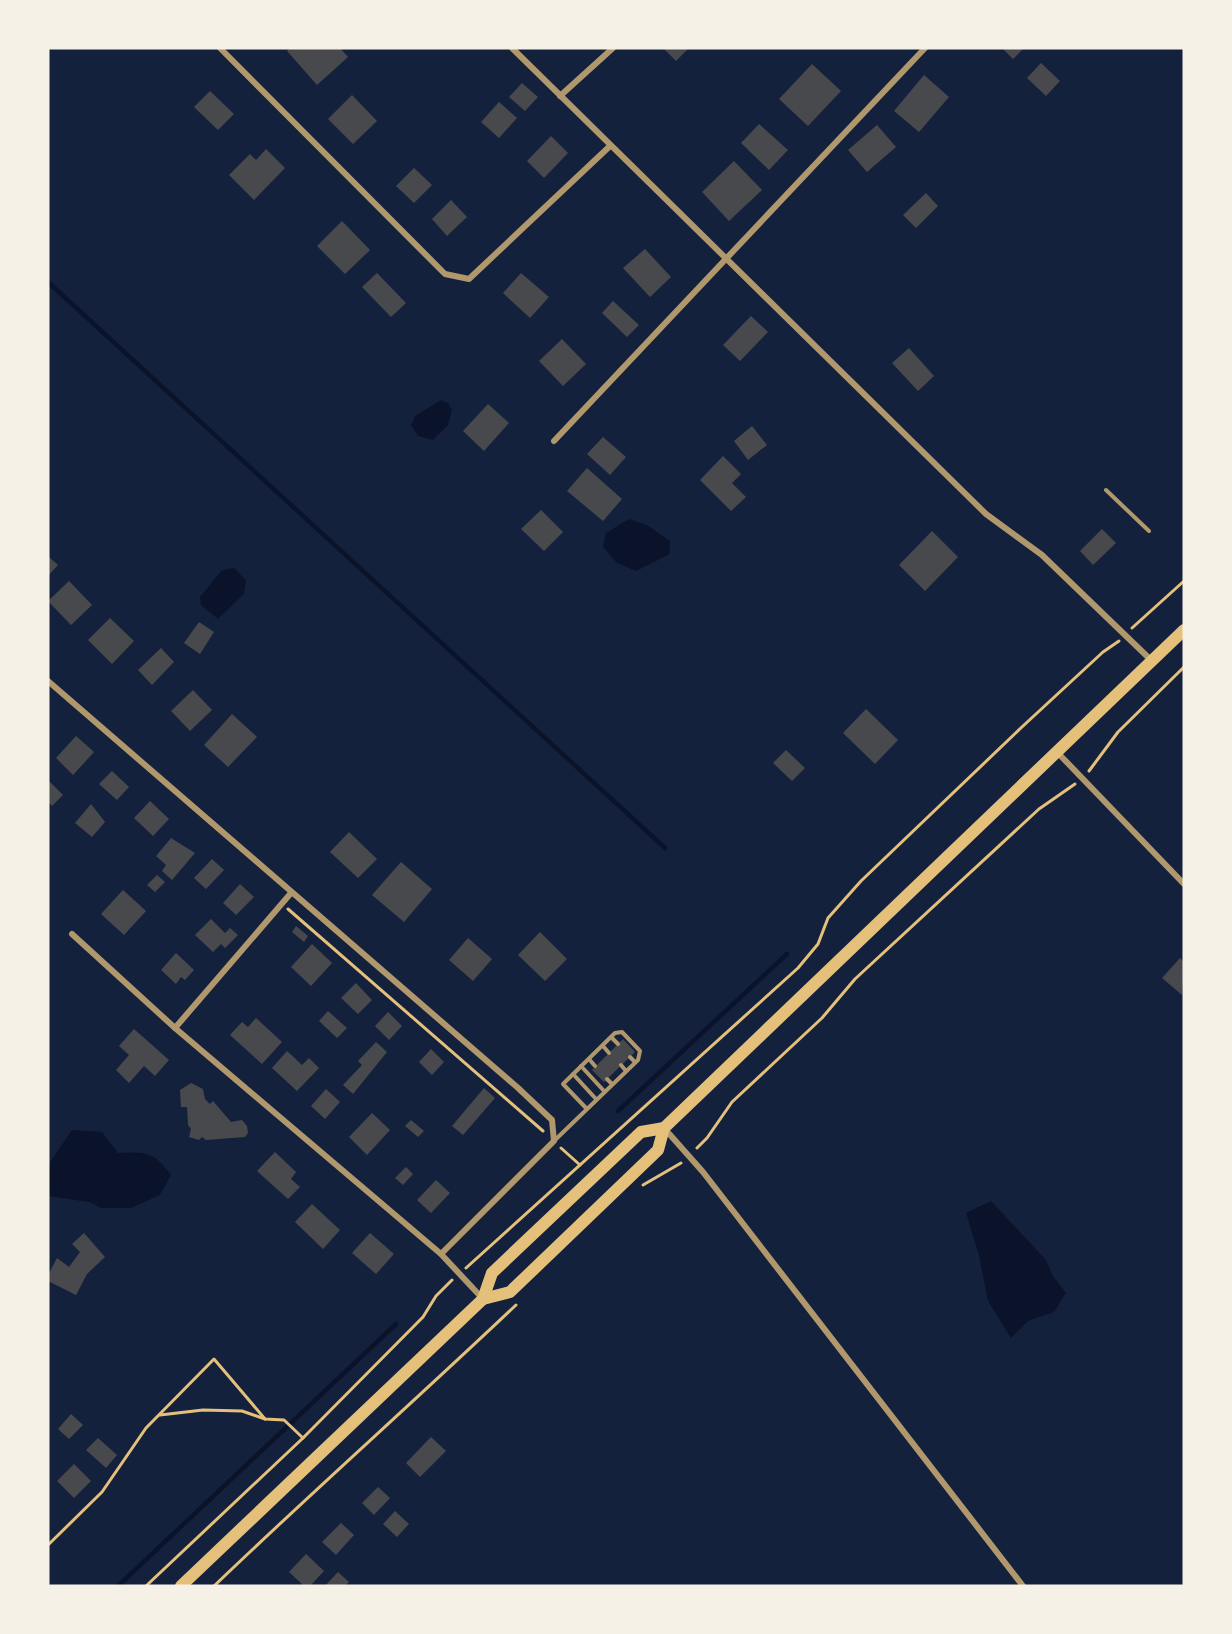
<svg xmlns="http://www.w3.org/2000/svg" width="1232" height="1634" viewBox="0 0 1232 1634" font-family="'Open Sans',sans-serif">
<rect width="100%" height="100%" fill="#14213d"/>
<g fill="#0b132b">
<path d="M 441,400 L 448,403 L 452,410 L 448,425 L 433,440 L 418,436 L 411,425 L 415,416 Z"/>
<path d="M 629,519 L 647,525 L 670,541 L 670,554 L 636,571 L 617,563 L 603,547 L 606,533 Z"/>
<path d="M 234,568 L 246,580 L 244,594 L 218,619 L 201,605 L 200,597 L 222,570 Z"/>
<path d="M 72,1130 L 102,1132 L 118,1153 C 147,1152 153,1151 171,1175 L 160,1195 L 131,1208 L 101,1208 L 89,1202 L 48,1196 L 48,1165 Z"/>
<path d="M 991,1201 L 1046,1260 L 1053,1276 L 1066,1293 L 1054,1312 L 1028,1321 L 1011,1338 L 988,1301 L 979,1256 L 966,1213 Z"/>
</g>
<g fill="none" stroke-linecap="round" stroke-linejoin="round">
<g stroke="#0b132b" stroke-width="4.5">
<path d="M 48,282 L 665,848"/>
<path d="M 618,1111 L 787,954"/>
<path d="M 118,1586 L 396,1324"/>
</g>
</g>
<g fill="#48494c">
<path d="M 290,48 L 340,48 L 348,57 L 317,85 L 287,51 Z"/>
<path d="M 663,48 L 689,48 L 676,61 Z"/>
<path d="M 1002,48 L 1024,48 L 1013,59 Z"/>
<path d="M 1041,63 L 1060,81 L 1046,96 L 1027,78 Z"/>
<path d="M 812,64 L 841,91 L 808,126 L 779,99 Z"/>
<path d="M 924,75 L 949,97 L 919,132 L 894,111 Z"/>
<path d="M 522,83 L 538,97 L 525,111 L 509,97 Z"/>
<path d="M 210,91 L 234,114 L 218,130 L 194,107 Z"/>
<path d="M 352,95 L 377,121 L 353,144 L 328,119 Z"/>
<path d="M 499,102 L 517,118 L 499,138 L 481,122 Z"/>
<path d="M 759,124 L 788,150 L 769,170 L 741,143 Z"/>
<path d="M 877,125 L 896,147 L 867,172 L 848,150 Z"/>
<path d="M 551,136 L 568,153 L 544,178 L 527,161 Z"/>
<path d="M 266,149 L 285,168 L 254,200 L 229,175 L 250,154 L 256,160 Z"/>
<path d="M 734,161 L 762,190 L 729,221 L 702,192 Z"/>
<path d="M 414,168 L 432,185 L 414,203 L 396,186 Z"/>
<path d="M 926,193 L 938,206 L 916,228 L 903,215 Z"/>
<path d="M 451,200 L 467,217 L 447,236 L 432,219 Z"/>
<path d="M 342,221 L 370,250 L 345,274 L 317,246 Z"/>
<path d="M 645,249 L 671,277 L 650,297 L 623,268 Z"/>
<path d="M 377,273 L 406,303 L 391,317 L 362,287 Z"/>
<path d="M 521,273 L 549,297 L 530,318 L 503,293 Z"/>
<path d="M 613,301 L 639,325 L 627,337 L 602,313 Z"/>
<path d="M 751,316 L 768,332 L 740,361 L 723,345 Z"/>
<path d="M 562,339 L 586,364 L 563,386 L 539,361 Z"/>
<path d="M 909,348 L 934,376 L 918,391 L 892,363 Z"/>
<path d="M 488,404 L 509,423 L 484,451 L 463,431 Z"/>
<path d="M 752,426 L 767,445 L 748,460 L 734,441 Z"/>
<path d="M 603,437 L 626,457 L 610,475 L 587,454 Z"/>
<path d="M 723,456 L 741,474 L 732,483 L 746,497 L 731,511 L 700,480 Z"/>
<path d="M 587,468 L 622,499 L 603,521 L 567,491 Z"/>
<path d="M 541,510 L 563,532 L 544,551 L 521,529 Z"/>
<path d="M 1102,529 L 1116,543 L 1093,565 L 1080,551 Z"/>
<path d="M 932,531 L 958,557 L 925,591 L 899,565 Z"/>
<path d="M 48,556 L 58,565 L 48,576 Z"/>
<path d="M 69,581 L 92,605 L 71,625 L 48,601 Z"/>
<path d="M 110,618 L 134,641 L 112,664 L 88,640 Z"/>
<path d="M 199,622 L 214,632 L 200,654 L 184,643 Z"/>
<path d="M 161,648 L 174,662 L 152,685 L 138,670 Z"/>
<path d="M 193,690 L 212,710 L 190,731 L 171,711 Z"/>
<path d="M 866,709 L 898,740 L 875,764 L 843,733 Z"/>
<path d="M 232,714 L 257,737 L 228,767 L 204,745 Z"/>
<path d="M 76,736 L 94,752 L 73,775 L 56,758 Z"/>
<path d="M 786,750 L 805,768 L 792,781 L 773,763 Z"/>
<path d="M 112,771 L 129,787 L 117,800 L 99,784 Z"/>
<path d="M 49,781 L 63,795 L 52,806 L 48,802 Z"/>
<path d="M 150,801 L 169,819 L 153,836 L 134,818 Z"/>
<path d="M 91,804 L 105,822 L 92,837 L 75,823 Z"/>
<path d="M 349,832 L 377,859 L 358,878 L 330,852 Z"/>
<path d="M 171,838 L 195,853 L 172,880 L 162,871 L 166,865 L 156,856 Z"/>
<path d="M 212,859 L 224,870 L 206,889 L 194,878 Z"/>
<path d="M 401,862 L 432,889 L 404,922 L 372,895 Z"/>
<path d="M 157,875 L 165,882 L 155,892 L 147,885 Z"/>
<path d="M 240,884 L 254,897 L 236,915 L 223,903 Z"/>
<path d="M 123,890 L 146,911 L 124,935 L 101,914 Z"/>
<path d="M 211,919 L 225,933 L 230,928 L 238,935 L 225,948 L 221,944 L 213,952 L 195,935 Z"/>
<path d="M 296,926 L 308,936 L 304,942 L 292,932 Z"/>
<path d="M 540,932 L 567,959 L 545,981 L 518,955 Z"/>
<path d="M 468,938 L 492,959 L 473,981 L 449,960 Z"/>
<path d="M 312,944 L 332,963 L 311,986 L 291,967 Z"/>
<path d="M 176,953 L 194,970 L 185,980 L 181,977 L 176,984 L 161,970 Z"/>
<path d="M 1180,958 L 1184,962 L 1182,995 L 1162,978 Z"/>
<path d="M 356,983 L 372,1000 L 358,1014 L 341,998 Z"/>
<path d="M 328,1011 L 347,1028 L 337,1038 L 319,1021 Z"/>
<path d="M 388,1012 L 402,1026 L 389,1040 L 375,1026 Z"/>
<path d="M 256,1018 L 282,1042 L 262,1064 L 230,1035 L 242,1022 L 248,1027 Z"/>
<path d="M 134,1029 L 169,1060 L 155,1076 L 144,1066 L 129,1083 L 116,1070 L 129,1055 L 119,1046 Z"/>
<path d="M 623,1039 L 635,1052 L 604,1082 L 592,1070 Z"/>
<path d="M 376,1042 L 387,1052 L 353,1094 L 343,1085 L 362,1065 L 358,1061 Z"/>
<path d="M 431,1049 L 444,1062 L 432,1075 L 419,1062 Z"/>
<path d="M 287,1051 L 302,1065 L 309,1058 L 319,1068 L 297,1091 L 272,1068 Z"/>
<path d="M 191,1083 L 203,1089 L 205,1099 L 210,1104 L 213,1101 L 231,1122 L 242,1120 L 247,1126 L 248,1133 L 245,1137 L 206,1140 L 202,1137 L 199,1140 L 189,1137 L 191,1129 L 188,1125 L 187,1107 L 181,1107 L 180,1090 Z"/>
<path d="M 484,1088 L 495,1098 L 463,1135 L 452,1126 Z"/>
<path d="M 326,1089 L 340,1102 L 325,1119 L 311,1106 Z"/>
<path d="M 372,1113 L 390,1130 L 367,1155 L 349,1137 Z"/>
<path d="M 411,1120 L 424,1131 L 418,1137 L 405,1126 Z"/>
<path d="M 275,1152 L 296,1172 L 291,1179 L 300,1187 L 288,1199 L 257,1171 Z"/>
<path d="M 406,1167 L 413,1174 L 403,1185 L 395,1178 Z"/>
<path d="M 436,1180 L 450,1193 L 431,1213 L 417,1200 Z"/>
<path d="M 312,1204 L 340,1230 L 323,1249 L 295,1222 Z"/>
<path d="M 84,1233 L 105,1257 L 87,1274 L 76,1295 L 48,1281 L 48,1275 L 57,1258 L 69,1267 L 80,1252 L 72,1244 Z"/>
<path d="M 370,1233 L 394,1254 L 376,1274 L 352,1253 Z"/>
<path d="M 71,1414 L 83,1425 L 69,1439 L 58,1429 Z"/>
<path d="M 431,1437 L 446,1451 L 420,1477 L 406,1463 Z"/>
<path d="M 98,1438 L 117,1455 L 106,1468 L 86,1450 Z"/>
<path d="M 74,1464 L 91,1481 L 74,1498 L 57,1481 Z"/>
<path d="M 378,1487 L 390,1498 L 374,1515 L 362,1503 Z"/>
<path d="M 395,1511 L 409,1524 L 397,1537 L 383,1524 Z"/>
<path d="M 341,1523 L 354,1535 L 336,1555 L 322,1542 Z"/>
<path d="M 306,1554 L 324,1571 L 310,1586 L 304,1586 L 289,1572 Z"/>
<path d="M 338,1572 L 349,1582 L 345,1586 L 325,1586 Z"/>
</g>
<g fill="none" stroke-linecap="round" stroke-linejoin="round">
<g stroke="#e5c07b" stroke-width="3">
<path d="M 1132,628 L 1184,581"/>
<path d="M 1089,771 L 1118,732 L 1184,667"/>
<path d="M 288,909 L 543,1131"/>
<path d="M 561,1148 L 580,1165"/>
<path d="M 697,1148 L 707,1138 L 732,1102 L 822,1018 L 855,979 L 1039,809 L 1075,784"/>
<path d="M 643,1185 L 681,1163"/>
<path d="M 466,1268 L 798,968 L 818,944 L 828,918 L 861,881 L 1023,726 L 1103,652 L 1119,641"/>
<path d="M 160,1415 L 203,1410 L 242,1411 L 265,1419 L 284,1420 L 303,1438"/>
<path d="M 48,1545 L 102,1492 L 146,1428 L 214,1359 L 265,1419"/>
<path d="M 146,1586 L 303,1438 L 423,1317 L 436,1296 L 452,1280"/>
<path d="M 214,1586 C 313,1491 416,1400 516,1305"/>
</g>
<g stroke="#b1986c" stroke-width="4">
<path d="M 1106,490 L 1149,531"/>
<path d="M 611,1037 L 618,1044"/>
<path d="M 603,1046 L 609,1053"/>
<path d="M 630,1057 L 635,1062"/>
<path d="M 589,1059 L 595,1066"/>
<path d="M 621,1065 L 626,1071"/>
<path d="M 581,1066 L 604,1091"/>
<path d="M 573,1074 L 596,1099"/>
<path d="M 607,1079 L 612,1084"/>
<path d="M 555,1140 L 638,1060 L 640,1051 L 622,1032 L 615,1033 L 563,1084 L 586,1108"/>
</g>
<g stroke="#b1986c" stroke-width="6">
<path d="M 220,48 L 445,274 L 469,279 L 610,146"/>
<path d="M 512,48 L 986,514 L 1042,555 L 1152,661"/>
<path d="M 560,96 L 613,48"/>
<path d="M 554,441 L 925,48"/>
<path d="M 48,681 L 517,1087 L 552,1120 L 554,1141 L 441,1254"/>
<path d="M 1057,752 L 1184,884"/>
<path d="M 72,934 L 175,1028 L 441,1254 L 483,1299"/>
<path d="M 175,1028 L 291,893"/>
<path d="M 664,1128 L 703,1172 L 1023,1586"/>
</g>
<g stroke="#e5c07b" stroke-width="12">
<path d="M 483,1299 L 510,1292 L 658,1150 L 664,1128 L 1184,630"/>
<path d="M 181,1586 L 483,1299 L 492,1273 L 641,1132 L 664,1128"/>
</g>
</g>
<rect width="1232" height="1634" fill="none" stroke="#f6f1e7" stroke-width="99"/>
</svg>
